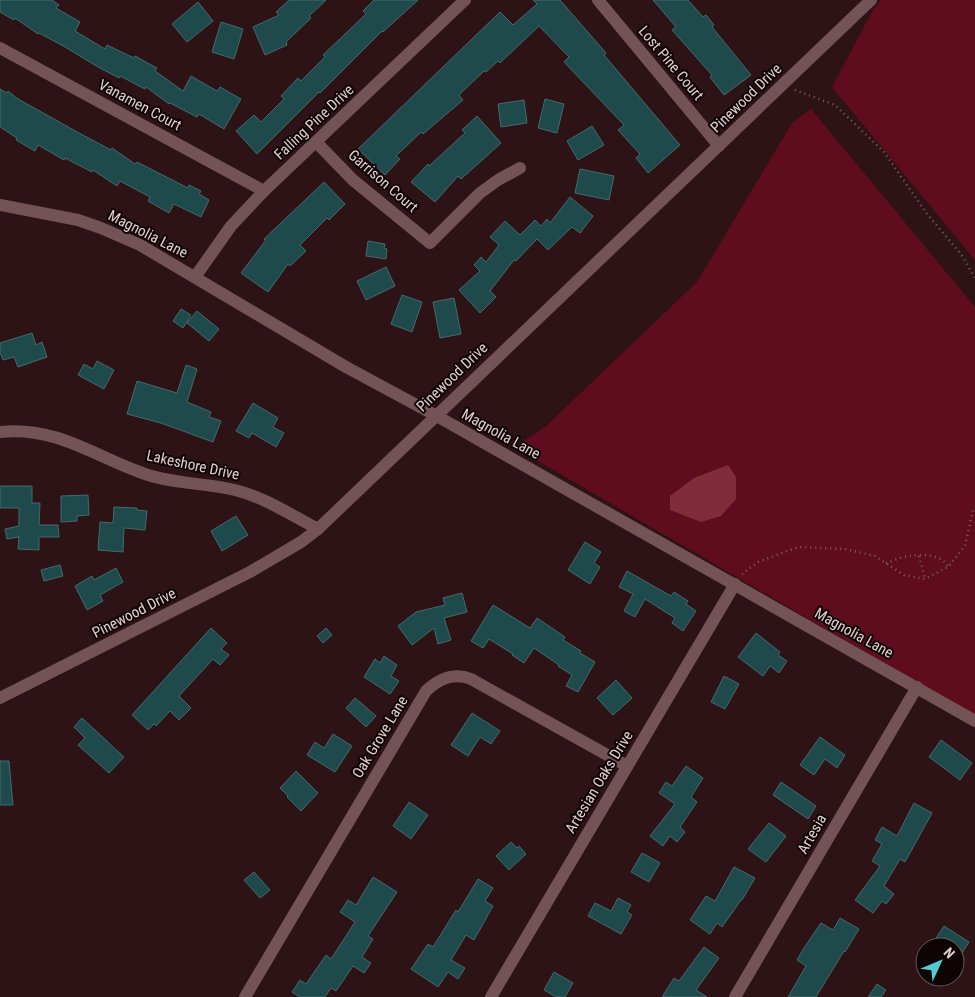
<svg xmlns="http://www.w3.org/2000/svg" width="975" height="997" viewBox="0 0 975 997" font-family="'Roboto Condensed',sans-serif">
<rect width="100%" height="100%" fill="#2d1315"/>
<g fill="#5f0c1f">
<path d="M 882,0 L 975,0 L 975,260 L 832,87 L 874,8 Z"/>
<path d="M 811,109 L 975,307 L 975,716 L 514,447 L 545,427 L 697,282 L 792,123 Z"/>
</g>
<path fill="#812c39" d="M 728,465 L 736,477 L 736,499 L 721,516 L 701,522 L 670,510 L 670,496 L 694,478 Z"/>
<g fill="#1f4a4b" stroke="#446a6b">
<path d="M 0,0 L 52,0 L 59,5 L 56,8 L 80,22 L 75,31 L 105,49 L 107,45 L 134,58 L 135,56 L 157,68 L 155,71 L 183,91 L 191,76 L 217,91 L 220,87 L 241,99 L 224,129 L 199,114 L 197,117 L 170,103 L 169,104 L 146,87 L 145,89 L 120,76 L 119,78 L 98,67 L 65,47 L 39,33 L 38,34 L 15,18 L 14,20 L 0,12 Z"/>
<path d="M 289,0 L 326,0 L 309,16 L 311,18 L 286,42 L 287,45 L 265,55 L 253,27 L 279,15 L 276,12 Z"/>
<path d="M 374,0 L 418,0 L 383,32 L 382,31 L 320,93 L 319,92 L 257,154 L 236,131 L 254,115 L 261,122 L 284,99 L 281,96 L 298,78 L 301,81 L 325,57 L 323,55 L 366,14 L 363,11 Z"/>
<path d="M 533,0 L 560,0 L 606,53 L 604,55 L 680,145 L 648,173 L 636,158 L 640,154 L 618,130 L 624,125 L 564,62 L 569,57 L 539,26 L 500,63 L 498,61 L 486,72 L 484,71 L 459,95 L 463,100 L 423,134 L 421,132 L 396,156 L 400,159 L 385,175 L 358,149 L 500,12 L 513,25 L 537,4 Z"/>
<path d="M 653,0 L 688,0 L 703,17 L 706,15 L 714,25 L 712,27 L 751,75 L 724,95 L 710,77 L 712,75 L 672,30 L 676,27 Z"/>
<path d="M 198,2 L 213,21 L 187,42 L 172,24 Z"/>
<path d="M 221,22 L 243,29 L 234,59 L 212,52 Z"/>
<path d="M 0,89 L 7,93 L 8,91 L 18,99 L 79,133 L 111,150 L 112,148 L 135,164 L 137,162 L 188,188 L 189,185 L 201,191 L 199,194 L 209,200 L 201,217 L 174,204 L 169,213 L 148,201 L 150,197 L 120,181 L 117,186 L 93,170 L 92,172 L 65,158 L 64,160 L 38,145 L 35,151 L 16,140 L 17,138 L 0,127 Z"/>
<path d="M 545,99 L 564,104 L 557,133 L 538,128 Z"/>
<path d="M 524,100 L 527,123 L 501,127 L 498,104 Z"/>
<path d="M 477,116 L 501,143 L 461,179 L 458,176 L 435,202 L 411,182 L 428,164 L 429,166 L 465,133 L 462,130 Z"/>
<path d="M 592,126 L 604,145 L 578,160 L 567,141 Z"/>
<path d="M 580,169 L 614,176 L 609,200 L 575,193 Z"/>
<path d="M 324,182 L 345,204 L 329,220 L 327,218 L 300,245 L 306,251 L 290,266 L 288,264 L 268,292 L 241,273 L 266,240 L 264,239 Z"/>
<path d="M 570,197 L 593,216 L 580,233 L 572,227 L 548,250 L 537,239 L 516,261 L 514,260 L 490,291 L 496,297 L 480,313 L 459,290 L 480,271 L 474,265 L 481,257 L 486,262 L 499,245 L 490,237 L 505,221 L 520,235 L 535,220 L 541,226 L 547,219 L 550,223 Z"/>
<path d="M 368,241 L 385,244 L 384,248 L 387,249 L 386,259 L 366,256 Z"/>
<path d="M 386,267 L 395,286 L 366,300 L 357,281 Z"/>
<path d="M 402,295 L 422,302 L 412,332 L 391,324 Z"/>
<path d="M 454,298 L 461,334 L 440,338 L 433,302 Z"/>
<path d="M 181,309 L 191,315 L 183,328 L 173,321 Z"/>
<path d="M 197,311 L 219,329 L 209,341 L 187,323 Z"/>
<path d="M 32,333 L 36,345 L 42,342 L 47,357 L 18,367 L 14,357 L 3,360 L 0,353 L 0,343 Z"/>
<path d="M 97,361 L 114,370 L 104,389 L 78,375 L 84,364 L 93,369 Z"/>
<path d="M 186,365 L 197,369 L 187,402 L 211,412 L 209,417 L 221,421 L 213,442 L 161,423 L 127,414 L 137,381 L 177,393 Z"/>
<path d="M 253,403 L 278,418 L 273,427 L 284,433 L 276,447 L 252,433 L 249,438 L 236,431 Z"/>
<path d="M 0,486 L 32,486 L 32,503 L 40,503 L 39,525 L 58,525 L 59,537 L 39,537 L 39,550 L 18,549 L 19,537 L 7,539 L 5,529 L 19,526 L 19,508 L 0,508 Z"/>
<path d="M 88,495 L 89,515 L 77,516 L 77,521 L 61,522 L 61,496 Z"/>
<path d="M 114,507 L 137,508 L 137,510 L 147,511 L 145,530 L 124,528 L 123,552 L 98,550 L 100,522 L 113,523 Z"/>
<path d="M 236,516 L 248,535 L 222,551 L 211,531 Z"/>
<path d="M 585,542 L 601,552 L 594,563 L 600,567 L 590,584 L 568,570 Z"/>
<path d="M 60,565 L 63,576 L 44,581 L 41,570 Z"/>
<path d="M 116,568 L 123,582 L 100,595 L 103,601 L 87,610 L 75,586 L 92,576 L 94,580 Z"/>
<path d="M 627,571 L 671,596 L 674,592 L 688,601 L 686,604 L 696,611 L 683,631 L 672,623 L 675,618 L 645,599 L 635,617 L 624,611 L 633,594 L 619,587 Z"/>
<path d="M 462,593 L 467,612 L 444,618 L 451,640 L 438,644 L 434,628 L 412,645 L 398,626 L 416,612 L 445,605 L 443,598 Z"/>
<path d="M 493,605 L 530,628 L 537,618 L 565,637 L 563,640 L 581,651 L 580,653 L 595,662 L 578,692 L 566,686 L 572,675 L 558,666 L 559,665 L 534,648 L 524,663 L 512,655 L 513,654 L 489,639 L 483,648 L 471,641 Z"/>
<path d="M 211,628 L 227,643 L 221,649 L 229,655 L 220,665 L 213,659 L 179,696 L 191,708 L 179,720 L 170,711 L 156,726 L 154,724 L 148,730 L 132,715 Z"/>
<path d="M 326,628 L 332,635 L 323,643 L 317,636 Z"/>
<path d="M 756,633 L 780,652 L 778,655 L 787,661 L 779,673 L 770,666 L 763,676 L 738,657 Z"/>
<path d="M 384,656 L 397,665 L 391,676 L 399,681 L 390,694 L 364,677 L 375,659 L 380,663 Z"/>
<path d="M 724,676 L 739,684 L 725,709 L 711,702 Z"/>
<path d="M 616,680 L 632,698 L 613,715 L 597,698 Z"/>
<path d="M 355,698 L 376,716 L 366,727 L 346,708 Z"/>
<path d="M 472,713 L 500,731 L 491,744 L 480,737 L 468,756 L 451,745 Z"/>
<path d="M 82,718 L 124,757 L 109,773 L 78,745 L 85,738 L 74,727 Z"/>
<path d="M 333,734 L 352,746 L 335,772 L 307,755 L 315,742 L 324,748 Z"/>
<path d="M 820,737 L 845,755 L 837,768 L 825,759 L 814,775 L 800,765 Z"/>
<path d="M 941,740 L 972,763 L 960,780 L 929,757 Z"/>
<path d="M 0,761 L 9,761 L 13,805 L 0,805 Z"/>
<path d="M 686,766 L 703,778 L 691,797 L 697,802 L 680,827 L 685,832 L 677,842 L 670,836 L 663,846 L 650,836 L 675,804 L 659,793 L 666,782 L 672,786 Z"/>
<path d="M 296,771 L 318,793 L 301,811 L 287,797 L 288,796 L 280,788 Z"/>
<path d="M 781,782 L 816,806 L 808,819 L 773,795 Z"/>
<path d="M 409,802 L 428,815 L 411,839 L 393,826 Z"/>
<path d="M 914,803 L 932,813 L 905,862 L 900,859 L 884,886 L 894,894 L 886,904 L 882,901 L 873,913 L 855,900 L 880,866 L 872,861 L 882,844 L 875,840 L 882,827 L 897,836 Z"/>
<path d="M 769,823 L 786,836 L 766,862 L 748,849 Z"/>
<path d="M 511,842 L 517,848 L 519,846 L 526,854 L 509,870 L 496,856 Z"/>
<path d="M 642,853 L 660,863 L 649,882 L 631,872 Z"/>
<path d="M 734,867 L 755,878 L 742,900 L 741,900 L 722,927 L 717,923 L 710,934 L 690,920 L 706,896 L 715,901 Z"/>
<path d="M 254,872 L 270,890 L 260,898 L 244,880 Z"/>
<path d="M 373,877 L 397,892 L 368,936 L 373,939 L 362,957 L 371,963 L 364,973 L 353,966 L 336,991 L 331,988 L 325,997 L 300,997 L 292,992 L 300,980 L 306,984 L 326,955 L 331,959 L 355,922 L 340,912 L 348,900 L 356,905 Z"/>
<path d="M 478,879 L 493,888 L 485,901 L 493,906 L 474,940 L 466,935 L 451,960 L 465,968 L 458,979 L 448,972 L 438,987 L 411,969 L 428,944 L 433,947 L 456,910 L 458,912 Z"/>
<path d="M 618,898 L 631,905 L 627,912 L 632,915 L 621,934 L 588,916 L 595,903 L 611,911 Z"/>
<path d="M 840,918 L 859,929 L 845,952 L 844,951 L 816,997 L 788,997 L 806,966 L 797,960 L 804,948 L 821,923 L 833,930 Z"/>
<path d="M 944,926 L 969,942 L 955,964 L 955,947 L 940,947 L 933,943 Z"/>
<path d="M 704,947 L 719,958 L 696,990 L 707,997 L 662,997 L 674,978 L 679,981 Z"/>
<path d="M 554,972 L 573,983 L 565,997 L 556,997 L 544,990 Z"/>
<path d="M 877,984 L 886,990 L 881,997 L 868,997 Z"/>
</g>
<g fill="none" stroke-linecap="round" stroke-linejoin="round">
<g stroke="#786162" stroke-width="2.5" stroke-dasharray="1 4" stroke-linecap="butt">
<path d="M 795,90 L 835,105 L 884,152 L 927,214 L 961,254 L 975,278"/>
<path d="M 919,556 L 925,579"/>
<path d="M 886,563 C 893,561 901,557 909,556 C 921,554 943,554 948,567"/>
<path d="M 742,574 L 758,562 L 798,547 L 845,549 L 875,556 L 904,575 L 925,579 L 948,567 L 965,546 L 973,510"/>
</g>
<g stroke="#735355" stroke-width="12">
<path d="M 598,0 L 719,146"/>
<path d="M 0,48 L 264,191"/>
<path d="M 316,142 L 353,180 L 430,243 L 480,193 L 498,180 L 520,168"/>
<path d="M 0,205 L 78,220 L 101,228 L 140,245 L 346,367 L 435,415 L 975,721"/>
<path d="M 195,277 L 231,226 L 264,191 L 465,0"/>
<path d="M 0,432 C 59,426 96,458 148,475 C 176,484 206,483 235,490 C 264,497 291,515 318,529"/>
<path d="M 0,698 L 250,572 L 301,542 L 318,529 L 871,0"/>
<path d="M 245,997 L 426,691 C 439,679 453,672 471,679 L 627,766"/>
<path d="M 491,997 L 735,584"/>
<path d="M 735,997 L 917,687"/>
</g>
</g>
<g text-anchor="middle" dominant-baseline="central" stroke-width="4" stroke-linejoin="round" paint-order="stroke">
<g font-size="15" fill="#e1cecf" stroke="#0e0404">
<text transform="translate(671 63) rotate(50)">Lost Pine Court</text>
<text transform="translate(746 98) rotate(-44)">Pinewood Drive</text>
<text transform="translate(140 105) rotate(28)">Vanamen Court</text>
<text transform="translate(314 122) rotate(-43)">Falling Pine Drive</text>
<text transform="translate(383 181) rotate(41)">Garrison Court</text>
<text transform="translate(148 234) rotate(27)">Magnolia Lane</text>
<text transform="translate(452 377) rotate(-44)">Pinewood Drive</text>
<text transform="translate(501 434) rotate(29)">Magnolia Lane</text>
<text transform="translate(193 465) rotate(12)">Lakeshore Drive</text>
<text transform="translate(134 613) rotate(-27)">Pinewood Drive</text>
<text transform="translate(854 633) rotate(29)">Magnolia Lane</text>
<text transform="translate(380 737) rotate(-59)">Oak Grove Lane</text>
<text transform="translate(599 782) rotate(-59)">Artesian Oaks Drive</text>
<text transform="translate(812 834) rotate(-60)">Artesia</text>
</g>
</g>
<g transform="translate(940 962) rotate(46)"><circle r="24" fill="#0e0404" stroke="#625555"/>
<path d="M0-4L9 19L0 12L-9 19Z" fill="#52ccd0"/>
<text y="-8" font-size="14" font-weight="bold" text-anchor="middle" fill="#e1cecf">N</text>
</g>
</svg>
